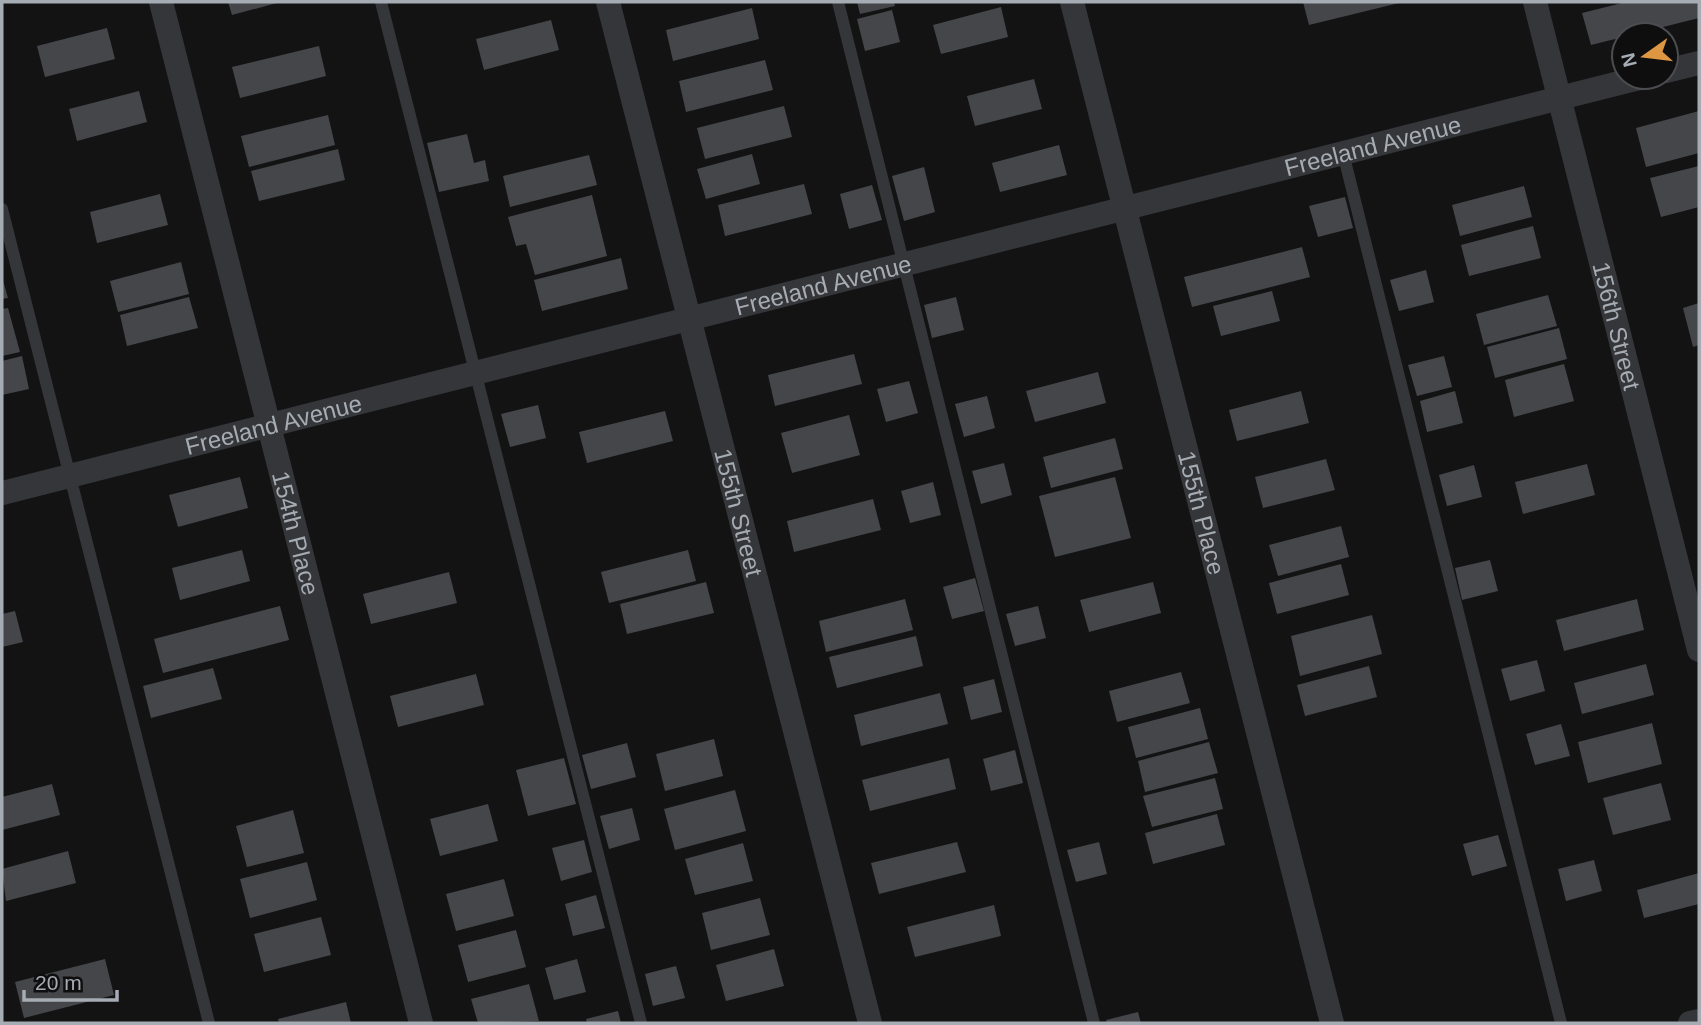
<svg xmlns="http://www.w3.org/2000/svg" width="1701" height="1025" viewBox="0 0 1701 1025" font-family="Arial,sans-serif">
<rect width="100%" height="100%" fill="#131314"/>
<g fill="#454649">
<path d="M 228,2 L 276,2 L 277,3 L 232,15 Z"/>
<path d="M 857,2 L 894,2 L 895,6 L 860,14 Z"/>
<path d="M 1303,2 L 1399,2 L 1399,3 L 1309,25 Z"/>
<path d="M 1626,2 L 1699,2 L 1699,18 L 1591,45 L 1582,13 Z"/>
<path d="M 1001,7 L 1008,37 L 941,54 L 933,25 Z"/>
<path d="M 752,8 L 759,39 L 673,61 L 666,30 Z"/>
<path d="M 892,10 L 900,42 L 865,51 L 857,19 Z"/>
<path d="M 551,20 L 559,50 L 484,70 L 476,39 Z"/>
<path d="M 107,28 L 115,59 L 45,77 L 37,46 Z"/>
<path d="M 319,46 L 326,76 L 240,98 L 232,67 Z"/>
<path d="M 765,60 L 773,90 L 686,112 L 679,81 Z"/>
<path d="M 1034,79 L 1042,109 L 975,126 L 967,96 Z"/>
<path d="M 139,91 L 147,122 L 77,141 L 69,109 Z"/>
<path d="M 784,106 L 792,137 L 705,159 L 697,128 Z"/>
<path d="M 1699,111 L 1699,153 L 1646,167 L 1636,128 Z"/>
<path d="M 328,115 L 335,145 L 249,167 L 241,136 Z"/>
<path d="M 467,134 L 474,163 L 485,160 L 489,181 L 439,192 L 427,143 Z"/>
<path d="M 1059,145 L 1067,175 L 1000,192 L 992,163 Z"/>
<path d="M 338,149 L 345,180 L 259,201 L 251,171 Z"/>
<path d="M 752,154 L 760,184 L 706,199 L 697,169 Z"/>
<path d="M 589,155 L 597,185 L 510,207 L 503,176 Z"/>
<path d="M 1699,166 L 1699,207 L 1661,217 L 1650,178 Z"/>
<path d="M 924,167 L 935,212 L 904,221 L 892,176 Z"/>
<path d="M 804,184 L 812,214 L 725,236 L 718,205 Z"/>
<path d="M 872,185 L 882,220 L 849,229 L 840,194 Z"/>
<path d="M 1524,186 L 1532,217 L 1460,236 L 1452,205 Z"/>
<path d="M 160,194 L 168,225 L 97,243 L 90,212 Z"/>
<path d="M 592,195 L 607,256 L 535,275 L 526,244 L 516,246 L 508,217 Z"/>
<path d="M 1345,197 L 1353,228 L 1318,237 L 1309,206 Z"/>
<path d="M 1533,226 L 1541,258 L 1469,276 L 1461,245 Z"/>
<path d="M 1302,247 L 1310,277 L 1192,307 L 1184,277 Z"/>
<path d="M 621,258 L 628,289 L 542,311 L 534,280 Z"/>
<path d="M 181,262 L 189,294 L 118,312 L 110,281 Z"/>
<path d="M 1426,270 L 1434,302 L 1399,311 L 1390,280 Z"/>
<path d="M 2,277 L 8,298 L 2,299 Z"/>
<path d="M 1272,291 L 1280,321 L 1221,336 L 1213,306 Z"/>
<path d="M 1548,295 L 1557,326 L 1484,345 L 1476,314 Z"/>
<path d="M 189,297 L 198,328 L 127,346 L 120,315 Z"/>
<path d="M 956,297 L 964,330 L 932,338 L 924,305 Z"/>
<path d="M 1699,303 L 1699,345 L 1693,347 L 1683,308 Z"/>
<path d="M 8,308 L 20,352 L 2,356 L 2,309 Z"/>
<path d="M 1559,328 L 1567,359 L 1495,378 L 1487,347 Z"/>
<path d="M 854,354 L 862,384 L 775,406 L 768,375 Z"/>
<path d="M 22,356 L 29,389 L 2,395 L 2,361 Z"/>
<path d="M 1444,356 L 1452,387 L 1417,396 L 1408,365 Z"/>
<path d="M 1564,364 L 1574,401 L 1514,417 L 1505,380 Z"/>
<path d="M 1098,372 L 1106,403 L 1035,422 L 1026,391 Z"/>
<path d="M 909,381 L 918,413 L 886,422 L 877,389 Z"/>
<path d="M 1301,391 L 1309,423 L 1237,441 L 1229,410 Z"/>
<path d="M 1455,391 L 1463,423 L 1427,432 L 1420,401 Z"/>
<path d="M 987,396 L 995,428 L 964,437 L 955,404 Z"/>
<path d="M 538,405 L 546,438 L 510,447 L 501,414 Z"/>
<path d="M 665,411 L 673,441 L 587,463 L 579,432 Z"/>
<path d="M 849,415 L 860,455 L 792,473 L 781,433 Z"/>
<path d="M 1115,438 L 1123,469 L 1051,488 L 1043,457 Z"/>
<path d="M 1326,459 L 1335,490 L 1263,508 L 1255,477 Z"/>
<path d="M 1004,463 L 1012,495 L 981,504 L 972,471 Z"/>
<path d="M 1587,464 L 1595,495 L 1523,514 L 1515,482 Z"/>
<path d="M 1474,465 L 1482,497 L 1447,506 L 1439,475 Z"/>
<path d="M 240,477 L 248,508 L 178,527 L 169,495 Z"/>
<path d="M 1115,477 L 1131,538 L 1055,557 L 1039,496 Z"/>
<path d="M 933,482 L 941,515 L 910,523 L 901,491 Z"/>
<path d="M 873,499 L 881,530 L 794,552 L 787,521 Z"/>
<path d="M 1341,526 L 1349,557 L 1278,576 L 1269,545 Z"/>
<path d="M 242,550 L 250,581 L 180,600 L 172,568 Z"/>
<path d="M 688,550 L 696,581 L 609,603 L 601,572 Z"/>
<path d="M 1490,560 L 1498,591 L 1462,600 L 1455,568 Z"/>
<path d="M 1341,564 L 1349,595 L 1277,614 L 1269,583 Z"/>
<path d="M 449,572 L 457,603 L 371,624 L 363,594 Z"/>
<path d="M 975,578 L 984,611 L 952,619 L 943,587 Z"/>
<path d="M 706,582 L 714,613 L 627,634 L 620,604 Z"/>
<path d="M 1153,582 L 1161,613 L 1089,632 L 1080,600 Z"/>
<path d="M 905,599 L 913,630 L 826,652 L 819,621 Z"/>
<path d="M 1637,599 L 1644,630 L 1564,651 L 1556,620 Z"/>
<path d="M 280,606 L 289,640 L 163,673 L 154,639 Z"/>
<path d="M 1038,606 L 1046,638 L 1015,646 L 1006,614 Z"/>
<path d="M 15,611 L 23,642 L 2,647 L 2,614 Z"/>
<path d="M 1372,615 L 1382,654 L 1300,676 L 1291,636 Z"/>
<path d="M 916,636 L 923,666 L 837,688 L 829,657 Z"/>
<path d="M 1537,660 L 1545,691 L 1510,701 L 1501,669 Z"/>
<path d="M 1646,664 L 1654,695 L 1582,714 L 1574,683 Z"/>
<path d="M 1369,666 L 1377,697 L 1305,716 L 1297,685 Z"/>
<path d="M 213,668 L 222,699 L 151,718 L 143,686 Z"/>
<path d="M 1181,672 L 1190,703 L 1117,722 L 1109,691 Z"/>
<path d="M 476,674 L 484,705 L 398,727 L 390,696 Z"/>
<path d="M 994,679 L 1002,712 L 971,720 L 963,687 Z"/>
<path d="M 940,693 L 948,724 L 861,746 L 854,715 Z"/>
<path d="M 1200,708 L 1208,739 L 1136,758 L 1128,727 Z"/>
<path d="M 1652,723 L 1662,764 L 1588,783 L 1578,742 Z"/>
<path d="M 1561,724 L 1570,756 L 1535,765 L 1526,734 Z"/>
<path d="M 714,739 L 723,776 L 665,791 L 656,754 Z"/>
<path d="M 1209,742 L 1218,773 L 1145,792 L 1138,761 Z"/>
<path d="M 627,743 L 636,777 L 591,789 L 582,755 Z"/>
<path d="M 1015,750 L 1023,783 L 991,791 L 983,759 Z"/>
<path d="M 564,758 L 576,804 L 528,816 L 516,770 Z"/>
<path d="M 949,758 L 956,789 L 870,811 L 862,780 Z"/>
<path d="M 1215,778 L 1223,809 L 1152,827 L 1143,796 Z"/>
<path d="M 1661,783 L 1671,820 L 1613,835 L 1603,798 Z"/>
<path d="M 52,784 L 60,815 L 2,830 L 2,797 Z"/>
<path d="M 735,790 L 746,831 L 675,850 L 664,809 Z"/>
<path d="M 488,804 L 498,841 L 440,856 L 430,819 Z"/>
<path d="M 632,808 L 640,840 L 609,849 L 600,816 Z"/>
<path d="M 293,810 L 304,853 L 247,867 L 236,826 Z"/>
<path d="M 1217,814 L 1225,845 L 1153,864 L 1145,833 Z"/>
<path d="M 1498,835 L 1507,866 L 1472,876 L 1463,844 Z"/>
<path d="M 584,840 L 592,872 L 561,881 L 552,848 Z"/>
<path d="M 957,842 L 966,872 L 879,894 L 871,863 Z"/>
<path d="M 1099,842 L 1107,874 L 1076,882 L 1067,850 Z"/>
<path d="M 743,843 L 753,881 L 695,895 L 685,859 Z"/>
<path d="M 68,851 L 76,883 L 6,901 L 2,869 Z"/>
<path d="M 1594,860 L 1602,891 L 1566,901 L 1558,869 Z"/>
<path d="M 307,862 L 317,900 L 250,918 L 240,879 Z"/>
<path d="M 1699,873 L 1699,904 L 1644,918 L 1637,890 Z"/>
<path d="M 504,879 L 514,916 L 456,931 L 446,894 Z"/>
<path d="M 596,895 L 605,928 L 573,936 L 565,904 Z"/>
<path d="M 760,898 L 770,935 L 711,950 L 702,913 Z"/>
<path d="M 994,905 L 1001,936 L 915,957 L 907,927 Z"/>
<path d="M 321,917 L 331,955 L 264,972 L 254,934 Z"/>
<path d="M 516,930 L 526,967 L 468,982 L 458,945 Z"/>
<path d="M 774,949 L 784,986 L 726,1001 L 716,965 Z"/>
<path d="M 105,959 L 114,995 L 24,1018 L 15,982 Z"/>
<path d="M 577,959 L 586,992 L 554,1000 L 545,968 Z"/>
<path d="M 676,966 L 685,998 L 653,1006 L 645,974 Z"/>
<path d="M 529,984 L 539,1021 L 478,1023 L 471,999 Z"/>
<path d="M 346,1002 L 351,1023 L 279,1023 L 278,1019 Z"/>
<path d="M 618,1011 L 621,1023 L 587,1023 L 586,1019 Z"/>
<path d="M 1138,1012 L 1141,1023 L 1107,1023 L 1106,1020 Z"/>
</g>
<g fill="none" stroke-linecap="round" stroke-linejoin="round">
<g stroke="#343639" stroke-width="12">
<path d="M 381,2 L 641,1023"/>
<path d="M 838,2 L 1094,1023"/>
<path d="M 1343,153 L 1561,1023"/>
<path d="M 2,209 L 209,1023"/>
</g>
<g stroke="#343639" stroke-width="24">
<path id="s1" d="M 161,2 L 421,1023"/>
<path id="s2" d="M 608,2 L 870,1023"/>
<path id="s3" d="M 1072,2 L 1332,1023"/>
<path id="s4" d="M 1535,2 L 1699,650"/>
<path d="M 1666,71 L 1699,63"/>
<path id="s5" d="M 2,493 L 1643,77"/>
<path d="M 1690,1023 L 1699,1021"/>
</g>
</g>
<g text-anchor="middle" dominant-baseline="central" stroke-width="6" stroke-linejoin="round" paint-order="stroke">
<g font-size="24" fill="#a6acb3" stroke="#0e0e0f">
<text stroke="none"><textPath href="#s5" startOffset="1414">Freeland Avenue</textPath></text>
<text stroke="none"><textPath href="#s5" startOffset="847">Freeland Avenue</textPath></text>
<text stroke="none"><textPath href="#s4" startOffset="334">156th Street</textPath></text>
<text stroke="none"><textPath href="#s5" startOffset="280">Freeland Avenue</textPath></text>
<text stroke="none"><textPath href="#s2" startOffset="527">155th Street</textPath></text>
<text stroke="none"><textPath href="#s3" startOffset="527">155th Place</textPath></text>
<text stroke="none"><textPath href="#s1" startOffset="548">154th Place</textPath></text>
</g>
</g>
<rect width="1701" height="1025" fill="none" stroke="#a6acb3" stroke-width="7"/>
<g transform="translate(1645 56) rotate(256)"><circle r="33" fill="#0e0e0f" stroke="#4b4d51" stroke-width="2"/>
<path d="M0-5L12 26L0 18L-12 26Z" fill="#dd9642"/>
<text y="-10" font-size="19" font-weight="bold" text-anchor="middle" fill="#a6acb3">N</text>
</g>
<path d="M24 990v10h93v-10" fill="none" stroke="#a6acb3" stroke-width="3.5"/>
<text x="35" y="990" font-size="21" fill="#a6acb3" stroke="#0e0e0f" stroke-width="5" paint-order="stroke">20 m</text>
</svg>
